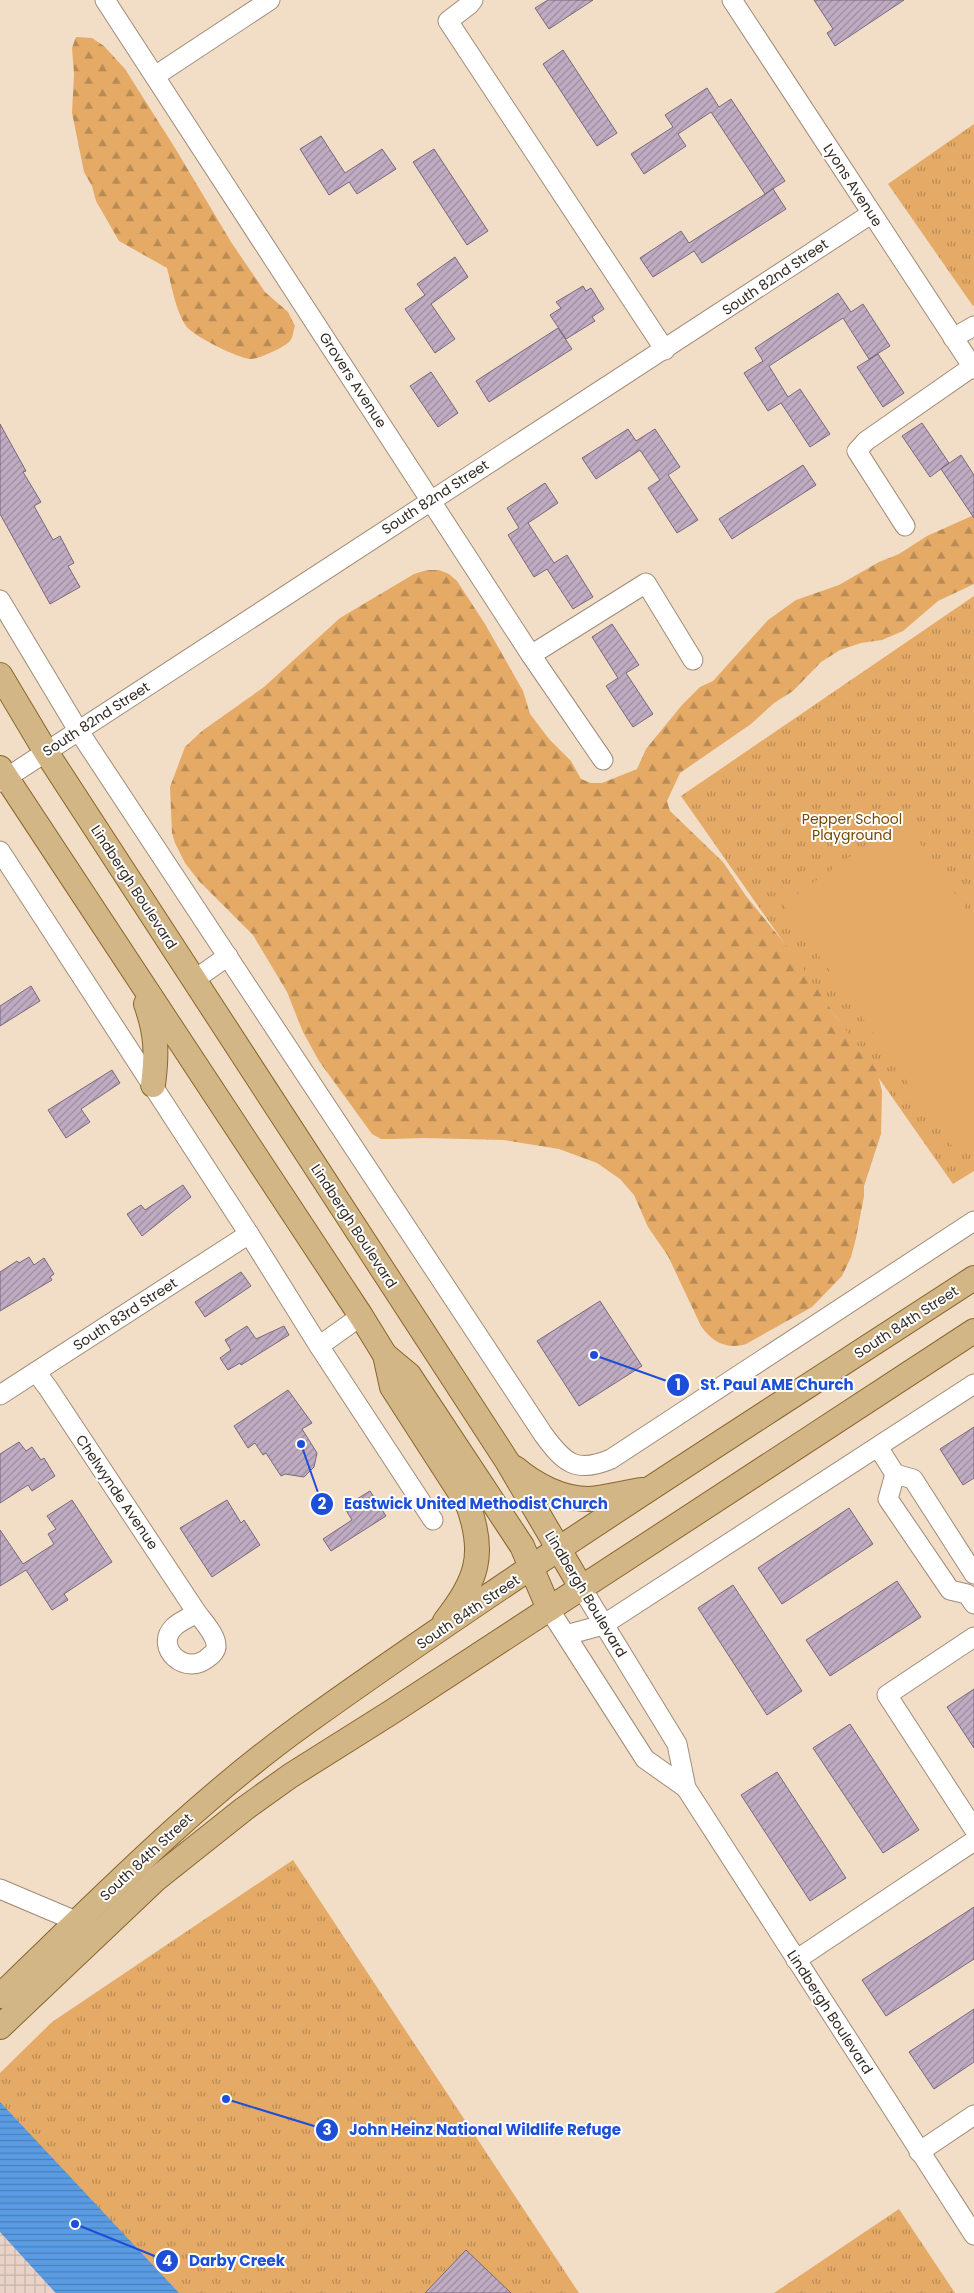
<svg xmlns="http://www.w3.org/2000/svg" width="974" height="2293" viewBox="0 0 974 2293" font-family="Poppins,sans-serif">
<defs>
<pattern id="industrial-grid" width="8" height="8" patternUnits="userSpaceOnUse" patternTransform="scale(1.25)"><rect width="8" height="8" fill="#e9d2c7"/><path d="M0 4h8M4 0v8" fill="none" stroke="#c8b4ab"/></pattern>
<pattern id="grass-tufts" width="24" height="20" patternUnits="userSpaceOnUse" patternTransform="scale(1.25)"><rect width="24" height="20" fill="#e4aa66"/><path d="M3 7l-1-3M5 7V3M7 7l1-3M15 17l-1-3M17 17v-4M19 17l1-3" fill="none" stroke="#b98b54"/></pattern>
<pattern id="forest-firs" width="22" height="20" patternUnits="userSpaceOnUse" patternTransform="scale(1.25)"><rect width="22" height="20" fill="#e4aa66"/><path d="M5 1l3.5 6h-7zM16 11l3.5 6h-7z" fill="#b98b54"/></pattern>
<pattern id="water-rules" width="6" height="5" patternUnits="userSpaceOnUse" patternTransform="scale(1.25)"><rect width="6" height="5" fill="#5a9ce4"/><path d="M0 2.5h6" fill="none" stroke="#4b7fb8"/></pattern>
<pattern id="building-hatch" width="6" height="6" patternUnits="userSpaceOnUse" patternTransform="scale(1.25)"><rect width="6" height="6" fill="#bfacc2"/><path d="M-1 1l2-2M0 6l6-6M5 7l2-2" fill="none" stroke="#9c8c9d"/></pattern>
</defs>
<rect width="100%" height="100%" fill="#f2ddc7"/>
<path fill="url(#industrial-grid)" d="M 0,2232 L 6,2236 L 56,2293 L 0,2293 Z"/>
<g fill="url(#grass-tufts)">
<path d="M 974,124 L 974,305 L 973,306 L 888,184 Z"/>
<path d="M 974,596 L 974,1171 L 953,1184 L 681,796 Z"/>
<path d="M 293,1860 L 579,2293 L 174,2293 L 0,2126 L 0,2073 L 52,2022 Z"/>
<path d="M 899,2209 L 955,2293 L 774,2293 Z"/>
</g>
<g fill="url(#forest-firs)">
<path d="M 76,37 L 92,38 L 104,46 L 125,69 L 175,148 L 231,242 L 265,292 L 288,312 L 295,326 C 293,331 293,338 290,341 C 285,347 259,359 251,359 C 239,359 193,336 186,326 C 175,309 172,287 167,268 L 119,241 L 96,201 L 92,186 L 84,172 L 72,113 L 74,74 L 72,48 Z"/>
<path d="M 974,515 L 974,584 L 938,601 L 903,631 L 882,640 L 861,643 L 840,650 L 821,662 L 793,691 L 774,703 L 751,724 L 680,773 L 667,801 L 670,811 L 723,862 L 746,896 L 794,955 L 838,1020 L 871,1062 L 877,1071 L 882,1091 L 881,1134 L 864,1186 L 864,1196 L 856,1238 L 851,1257 L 842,1276 L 812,1307 L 746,1344 C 727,1350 712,1342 701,1326 L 668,1256 L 648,1227 L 634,1195 L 620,1179 L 597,1163 L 559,1149 L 504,1140 L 424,1138 L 392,1139 L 381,1139 L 372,1134 L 319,1061 L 303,1032 L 287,992 L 253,935 L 199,881 L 185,863 L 175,843 L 172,833 L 170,787 L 185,747 L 202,731 L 264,687 L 340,618 L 414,574 L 427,570 L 439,570 L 449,574 L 457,581 L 485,624 L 523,691 L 530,714 L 549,739 L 571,761 L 581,779 L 591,783 L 602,783 L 637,769 L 646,749 L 682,705 L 700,687 L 713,681 L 768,620 L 796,600 L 839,585 L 879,562 L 899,554 L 927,536 Z"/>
</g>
<path fill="#e4aa66" d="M 903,819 L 974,921 L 974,1146 L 959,1156 L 783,904 Z"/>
<path fill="url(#water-rules)" d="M 0,2102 L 179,2293 L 56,2293 L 52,2289 L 0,2232 Z"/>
<g fill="url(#building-hatch)" stroke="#79687d">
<path d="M 548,0 L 593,0 L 549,29 L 535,8 Z"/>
<path d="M 814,0 L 904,0 L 835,46 L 827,33 L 833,29 Z"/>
<path d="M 563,50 L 617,133 L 597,146 L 543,64 Z"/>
<path d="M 707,88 L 719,107 L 731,99 L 785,181 L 765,194 L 711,112 L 678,134 L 686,146 L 644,174 L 631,154 L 673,127 L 665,115 Z"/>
<path d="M 321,136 L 345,173 L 382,149 L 396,169 L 357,194 L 349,182 L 329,195 L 300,149 Z"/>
<path d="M 434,149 L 488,231 L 467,245 L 413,162 Z"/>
<path d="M 773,189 L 786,209 L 702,263 L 694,251 L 653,277 L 640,258 L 681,231 L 689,243 Z"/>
<path d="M 455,257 L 468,277 L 431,304 L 455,339 L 435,353 L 405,309 L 425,295 L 417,284 Z"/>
<path d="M 583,286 L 586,291 L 591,288 L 604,309 L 592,317 L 595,321 L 566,339 L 550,315 L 561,308 L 556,302 Z"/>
<path d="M 838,293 L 851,312 L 863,304 L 890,346 L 869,359 L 843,318 L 769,366 L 788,397 L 800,389 L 830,434 L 810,447 L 781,403 L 768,411 L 744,373 L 763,361 L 755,348 Z"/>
<path d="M 558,328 L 572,349 L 489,402 L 476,381 Z"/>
<path d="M 878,354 L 904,393 L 883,407 L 857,367 Z"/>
<path d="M 431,372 L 458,413 L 438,427 L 410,386 Z"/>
<path d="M 922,423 L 949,463 L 930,477 L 902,436 Z"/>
<path d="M 0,424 L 26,471 L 23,472 L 41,502 L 34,506 L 53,540 L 60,536 L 74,563 L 68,566 L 80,587 L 50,604 L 0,514 Z"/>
<path d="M 628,429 L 636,441 L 655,429 L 680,467 L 668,475 L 698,520 L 677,533 L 648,488 L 660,480 L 640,450 L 596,479 L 582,458 Z"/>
<path d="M 961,455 L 974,475 L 974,518 L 941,469 Z"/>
<path d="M 803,465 L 816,485 L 732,539 L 719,519 Z"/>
<path d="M 545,483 L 558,503 L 528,523 L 554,563 L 567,555 L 593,597 L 573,609 L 547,569 L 534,577 L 508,535 L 519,528 L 507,508 Z"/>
<path d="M 612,624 L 639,665 L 626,673 L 653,714 L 633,727 L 606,686 L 618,678 L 592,637 Z"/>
<path d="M 31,986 L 40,1001 L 0,1026 L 0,1006 Z"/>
<path d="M 112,1070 L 120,1083 L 81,1109 L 90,1122 L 66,1138 L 48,1110 Z"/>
<path d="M 183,1185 L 191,1197 L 142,1236 L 127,1214 L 141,1205 L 145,1210 Z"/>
<path d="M 29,1257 L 34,1265 L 44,1258 L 54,1274 L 50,1277 L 52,1280 L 0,1311 L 0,1272 L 17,1261 L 19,1263 Z"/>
<path d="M 241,1272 L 251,1286 L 205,1317 L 195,1302 Z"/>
<path d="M 600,1301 L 642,1366 L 579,1406 L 537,1341 Z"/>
<path d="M 247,1326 L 256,1339 L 284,1326 L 289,1335 L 241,1365 L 240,1363 L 228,1370 L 220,1358 L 231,1350 L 225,1340 Z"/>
<path d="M 288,1390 L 312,1423 L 302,1429 L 317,1453 L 314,1467 L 304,1477 L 285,1474 L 281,1476 L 266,1453 L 263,1455 L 255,1443 L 248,1448 L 234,1426 Z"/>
<path d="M 974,1427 L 974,1478 L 963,1485 L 940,1449 Z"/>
<path d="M 19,1442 L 26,1451 L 32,1447 L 41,1460 L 44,1458 L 55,1476 L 32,1491 L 28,1485 L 0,1503 L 0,1454 Z"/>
<path d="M 370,1491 L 386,1516 L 331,1551 L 323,1539 L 352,1520 L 344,1507 Z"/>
<path d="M 72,1500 L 112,1562 L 64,1594 L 68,1600 L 52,1610 L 26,1570 L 0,1586 L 0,1530 L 23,1564 L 54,1544 L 48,1534 L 56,1529 L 47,1516 Z"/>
<path d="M 227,1500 L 241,1523 L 244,1520 L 260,1545 L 212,1577 L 180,1528 Z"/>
<path d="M 849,1508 L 873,1544 L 782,1604 L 758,1568 Z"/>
<path d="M 897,1581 L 921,1617 L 830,1676 L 806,1640 Z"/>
<path d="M 733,1585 L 802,1691 L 767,1715 L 698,1608 Z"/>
<path d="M 974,1689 L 974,1748 L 947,1707 Z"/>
<path d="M 850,1724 L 919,1830 L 883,1853 L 813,1748 Z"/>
<path d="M 777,1772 L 846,1878 L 810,1901 L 741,1795 Z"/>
<path d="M 974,1907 L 974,1959 L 886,2016 L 862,1980 Z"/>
<path d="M 974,2009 L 974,2062 L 934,2089 L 909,2052 Z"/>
<path d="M 466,2250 L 511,2293 L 425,2293 Z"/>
</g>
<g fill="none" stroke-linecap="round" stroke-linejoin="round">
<g stroke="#a08c78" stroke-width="21">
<g id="minor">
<path d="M 105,0 L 531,655 L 603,760"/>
<path d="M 473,0 L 469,5 L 448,21 L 665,350"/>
<path d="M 732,0 L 974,369"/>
<path d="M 155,76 L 270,0"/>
<path d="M 953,338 L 974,326"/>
<path d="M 905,526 L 857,451 L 866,441 L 972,367"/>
<path d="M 0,600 L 78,730 L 543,1434 C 564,1463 576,1474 611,1459 L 974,1221"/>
<path d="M 531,655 L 646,583 L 693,660"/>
<path d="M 0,782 C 289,591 582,405 871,214"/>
<path d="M 0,851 L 249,1234 L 319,1346 L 433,1520"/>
<path d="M 194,980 L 228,956"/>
<path d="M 319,1346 L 361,1316"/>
<path d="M 36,1372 L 48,1388 L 197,1613 C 203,1621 217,1636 216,1647 C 216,1650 213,1654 210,1656 C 186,1679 153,1647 174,1627 C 180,1621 190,1617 197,1613"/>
<path d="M 0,1395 L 249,1234"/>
<path d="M 878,1447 L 895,1474 L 913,1479 L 974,1574"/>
<path d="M 895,1474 L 888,1499 L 950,1590 L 967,1594 L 974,1604"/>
<path d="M 581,1587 L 677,1744 L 686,1788 L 974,2235"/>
<path d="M 549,1609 L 645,1759 L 686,1788"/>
<path d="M 566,1635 L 603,1625 L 974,1384"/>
<path d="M 974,1637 L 887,1695 L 974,1829"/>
<path d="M 0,1889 L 78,1922"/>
<path d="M 796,1960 L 974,1841"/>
<path d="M 919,2152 L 974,2115"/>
</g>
</g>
<g stroke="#88662d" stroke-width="26">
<g id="major">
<path d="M 0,675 L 46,752 L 507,1461 L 581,1587"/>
<path d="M 0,768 L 361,1316 L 385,1355 L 409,1375 L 522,1546 L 549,1609"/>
<path d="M 146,1004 C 157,1035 157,1053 153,1085"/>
<path d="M 385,1355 L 392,1387 L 468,1505 C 486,1554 477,1581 445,1621"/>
<path d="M 515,1468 C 535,1485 562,1499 589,1499 C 607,1498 626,1492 643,1490"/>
<path d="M 0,1996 C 98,1902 194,1803 304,1724 C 522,1568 750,1424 974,1278"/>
<path d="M 0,2027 L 156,1879 L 244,1809 L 290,1776 L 390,1713 L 974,1331"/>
</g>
</g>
<use href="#minor" stroke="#fff" stroke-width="19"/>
<use href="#major" stroke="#d3b685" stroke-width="24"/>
</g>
<g text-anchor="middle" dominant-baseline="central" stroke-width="4" stroke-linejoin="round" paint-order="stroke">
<g font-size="14" fill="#332b23" stroke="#fff">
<text transform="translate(853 185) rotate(57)">Lyons Avenue</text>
<text transform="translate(775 277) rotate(-34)">South 82nd Street</text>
<text transform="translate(353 380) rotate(57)">Grovers Avenue</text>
<text transform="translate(435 497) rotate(-33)">South 82nd Street</text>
<text transform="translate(96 719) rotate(-33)">South 82nd Street</text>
<text transform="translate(134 887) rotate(57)">Lindbergh Boulevard</text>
<text transform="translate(354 1226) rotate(57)">Lindbergh Boulevard</text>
<text transform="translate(125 1314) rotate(-33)">South 83rd Street</text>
<text transform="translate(906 1322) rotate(-33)">South 84th Street</text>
<text transform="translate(117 1492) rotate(56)">Chelwynde Avenue</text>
<text transform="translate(586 1594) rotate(59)">Lindbergh Boulevard</text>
<text transform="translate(468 1612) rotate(-34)">South 84th Street</text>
<text transform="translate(146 1857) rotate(-43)">South 84th Street</text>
<text transform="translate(830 2012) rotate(57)">Lindbergh Boulevard</text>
</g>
<g font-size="14" fill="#754907" stroke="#fff">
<text x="852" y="819">Pepper School<tspan x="852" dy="16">Playground</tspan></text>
</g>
</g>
<path fill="none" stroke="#1d4ed8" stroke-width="2" d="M594 1355L678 1385M301 1444L322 1504M226 2099L327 2130M75 2224L167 2261"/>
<g fill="#1d4ed8" stroke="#fff" stroke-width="2">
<circle cx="594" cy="1355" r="5"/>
<circle cx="301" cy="1444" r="5"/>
<circle cx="226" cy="2099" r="5"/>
<circle cx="75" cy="2224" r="5"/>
<circle cx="678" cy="1385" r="12"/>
<circle cx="322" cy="1504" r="12"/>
<circle cx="327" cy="2130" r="12"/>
<circle cx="167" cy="2261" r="12"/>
</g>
<g font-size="15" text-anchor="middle" font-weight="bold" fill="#fff">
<text x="678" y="1390">1</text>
<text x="322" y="1509">2</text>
<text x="327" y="2135">3</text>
<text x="167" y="2266">4</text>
</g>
<g font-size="15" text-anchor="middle" font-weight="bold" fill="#1d4ed8" stroke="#fff" stroke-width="4" stroke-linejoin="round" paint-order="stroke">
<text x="777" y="1390">St. Paul AME Church</text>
<text x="476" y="1509">Eastwick United Methodist Church</text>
<text x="485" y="2135">John Heinz National Wildlife Refuge</text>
<text x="237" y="2266">Darby Creek</text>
</g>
</svg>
